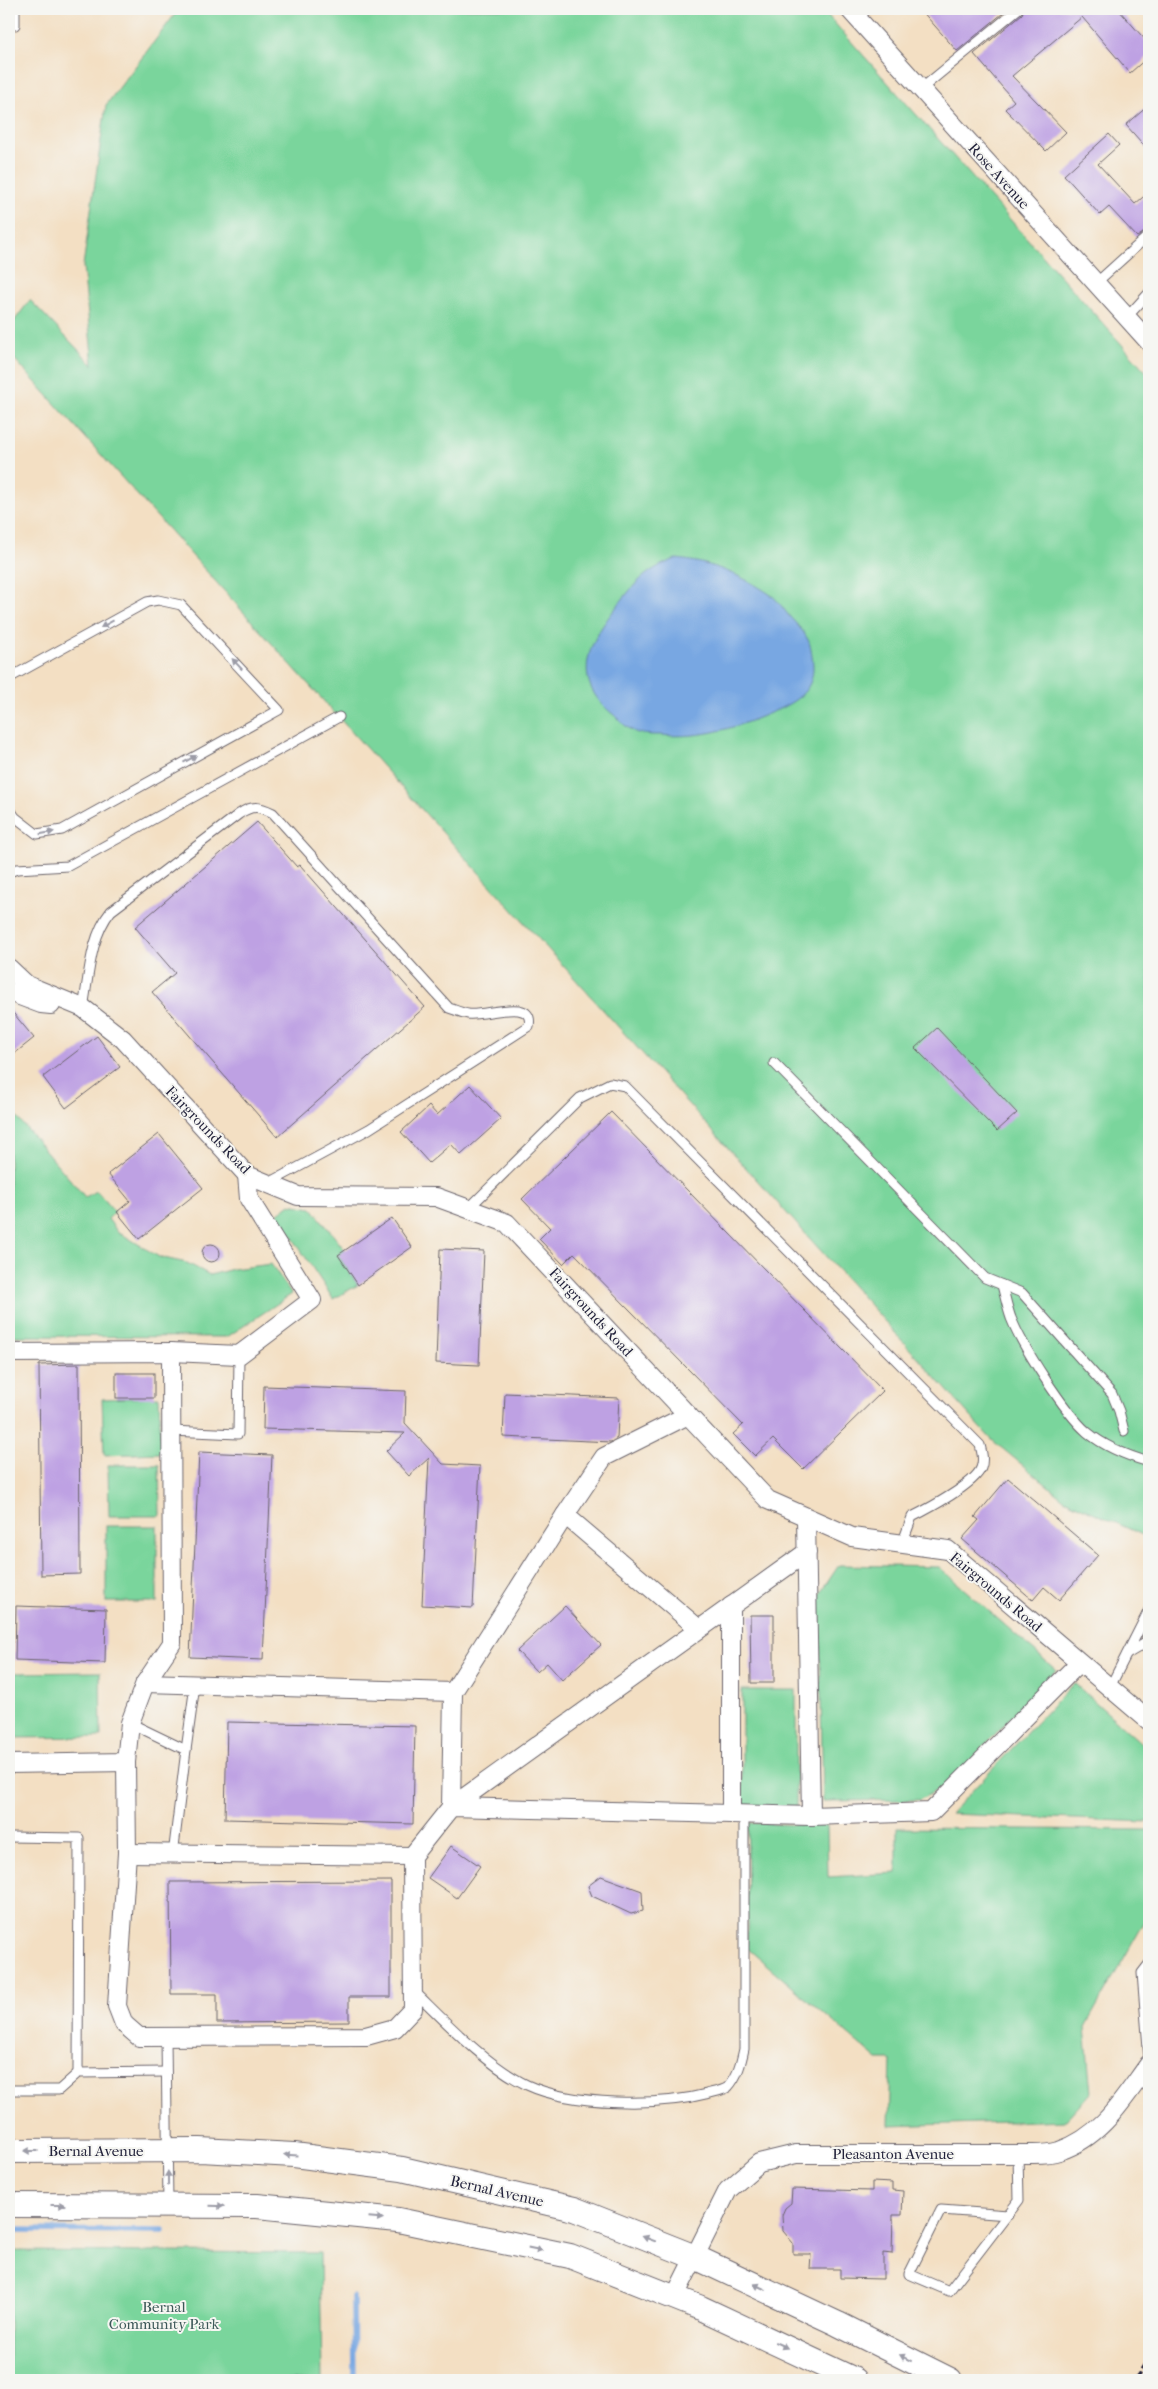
<svg xmlns="http://www.w3.org/2000/svg" width="1158" height="2389" viewBox="0 0 1158 2389" font-family="'IM FELL French Canon',serif">
<rect width="100%" height="100%" fill="#f6f6f2"/>
<filter id="ink" filterUnits="userSpaceOnUse"><feTurbulence type="fractalNoise" baseFrequency=".02" numOctaves="2"/><feDisplacementMap in="SourceGraphic" scale="10" xChannelSelector="R" yChannelSelector="G"/><feConvolveMatrix kernelMatrix="1 2 1 2 8 2 1 2 1" color-interpolation-filters="sRGB"/></filter>
<filter id="wash" filterUnits="userSpaceOnUse"><feTurbulence type="fractalNoise" baseFrequency=".0096" numOctaves="4" result="noise"/><feDisplacementMap in="SourceGraphic" scale="20" xChannelSelector="R" yChannelSelector="G"/><feGaussianBlur stdDeviation="1.12" result="paint"/><feColorMatrix in="noise" values="0 0 0 0 0 0 0 0 0 0 0 0 0 0 0 0 0 1.4 0 .05"/><feComposite in="paint" operator="in"/></filter>
<g filter="url(#wash)">
<rect width="100%" height="100%" fill="#f3dfc3"/>
<g fill="#7ad59c" stroke="#4e7c6c">
<path d="M 179,9 L 822,9 L 1149,375 L 1149,1538 L 1064,1499 L 992,1440 L 9,353 L 9,328 L 30,300 L 93,365 L 83,266 L 106,105 Z"/>
<path d="M 9,1108 L 85,1197 L 97,1191 L 115,1212 L 108,1219 L 117,1231 L 159,1257 L 187,1263 L 210,1275 L 233,1269 L 271,1264 L 292,1294 L 227,1337 L 9,1336 Z"/>
<path d="M 290,1204 L 312,1208 L 345,1250 L 338,1255 L 358,1285 L 333,1299 L 277,1214 Z"/>
<path d="M 159,1397 L 161,1453 L 104,1455 L 102,1399 Z"/>
<path d="M 108,1465 L 159,1465 L 160,1516 L 109,1516 Z"/>
<rect x="106" y="1526" width="51" height="76"/>
<path d="M 839,1565 L 939,1567 L 1056,1670 L 947,1785 L 919,1800 L 823,1801 L 819,1595 Z"/>
<path d="M 100,1672 L 101,1737 L 9,1738 L 9,1673 Z"/>
<path d="M 1074,1683 L 1149,1750 L 1149,1822 L 950,1814 Z"/>
<rect x="742" y="1690" width="54" height="117"/>
<path d="M 748,1823 L 827,1826 L 828,1877 L 897,1873 L 897,1828 L 1149,1830 L 1149,1914 L 1085,2027 L 1091,2093 L 1066,2120 L 889,2126 L 891,2060 L 878,2060 L 747,1948 Z"/>
<path d="M 9,2251 L 320,2253 L 322,2380 L 9,2380 Z"/>
</g>
<path fill="#78a7e2" stroke="#4d648e" d="M 676,559 C 710,562 742,575 771,595 C 778,600 784,610 790,617 C 796,624 803,630 807,638 C 810,642 811,650 812,656 C 817,686 803,698 777,710 C 739,727 703,739 660,735 C 653,735 645,735 638,733 C 630,731 620,721 614,715 C 569,680 588,642 618,605 C 636,582 647,569 676,559 Z"/>
<g fill="none" stroke-linecap="round" stroke-linejoin="round">
<g stroke="#78a7e2" stroke-width="5.5">
<path d="M 9,2230 L 163,2231"/>
<path d="M 353,2297 L 354,2380"/>
</g>
</g>
<g id="blocks">
<g fill="#bea1e3">
<path d="M 920,9 L 1008,9 L 957,51 Z"/>
<path d="M 1024,9 L 1118,9 L 1149,44 L 1149,56 L 1130,73 L 1082,17 L 1012,76 L 1066,132 L 1046,151 L 1005,109 L 1014,101 L 974,54 L 1022,14 Z"/>
<path d="M 1149,105 L 1149,151 L 1126,125 Z"/>
<path d="M 1109,134 L 1119,145 L 1098,164 L 1135,204 L 1149,192 L 1149,229 L 1137,237 L 1109,207 L 1100,215 L 1064,175 Z"/>
<path d="M 257,822 L 297,867 L 300,865 L 425,1007 L 277,1137 L 152,992 L 175,973 L 135,927 Z"/>
<path d="M 9,1008 L 34,1038 L 9,1058 Z"/>
<path d="M 937,1028 L 1017,1113 L 997,1131 L 915,1048 Z"/>
<path d="M 97,1036 L 120,1067 L 66,1108 L 43,1077 Z"/>
<path d="M 470,1085 L 501,1119 L 461,1155 L 451,1144 L 429,1163 L 401,1132 L 429,1106 L 437,1115 Z"/>
<path d="M 611,1112 L 883,1391 L 803,1469 L 773,1439 L 755,1456 L 733,1434 L 743,1425 L 574,1253 L 563,1264 L 539,1239 L 550,1228 L 522,1199 Z"/>
<path d="M 159,1134 L 203,1188 L 139,1239 L 117,1212 L 130,1201 L 108,1174 Z"/>
<path d="M 392,1218 L 412,1247 L 358,1285 L 338,1255 Z"/>
<circle cx="211" cy="1253" r="9"/>
<path d="M 440,1249 L 484,1251 L 479,1365 L 436,1363 Z"/>
<path d="M 79,1364 L 80,1574 L 41,1575 L 39,1365 Z"/>
<rect x="116" y="1373" width="38" height="25"/>
<path d="M 264,1386 L 406,1391 L 405,1423 L 443,1464 L 480,1466 L 473,1608 L 422,1605 L 429,1458 L 409,1476 L 386,1451 L 405,1433 L 263,1429 Z"/>
<path d="M 505,1393 L 619,1398 L 617,1438 L 611,1442 L 503,1437 Z"/>
<path d="M 199,1452 L 272,1455 L 263,1660 L 190,1657 Z"/>
<path d="M 1008,1478 L 1098,1555 L 1059,1600 L 1044,1587 L 1033,1600 L 962,1539 L 979,1520 L 975,1517 Z"/>
<path d="M 16,1606 L 106,1609 L 105,1663 L 15,1660 Z"/>
<path d="M 565,1606 L 601,1645 L 562,1680 L 547,1663 L 537,1672 L 517,1651 Z"/>
<path d="M 750,1615 L 774,1615 L 774,1683 L 751,1683 Z"/>
<path d="M 227,1722 L 415,1726 L 413,1824 L 225,1819 Z"/>
<path d="M 451,1846 L 480,1866 L 457,1898 L 428,1878 Z"/>
<path d="M 601,1876 L 642,1891 L 643,1911 L 631,1914 L 592,1896 L 588,1886 Z"/>
<path d="M 391,1881 L 391,1997 L 349,1997 L 349,2022 L 217,2023 L 217,1994 L 171,1994 L 170,1882 Z"/>
<path d="M 872,2182 L 892,2183 L 892,2190 L 903,2191 L 902,2215 L 893,2215 L 892,2254 L 883,2253 L 883,2279 L 840,2278 L 840,2269 L 810,2269 L 811,2254 L 793,2254 L 793,2243 L 783,2231 L 782,2215 L 785,2208 L 791,2203 L 792,2189 L 872,2191 Z"/>
</g>
</g>
</g>
<g filter="url(#ink)">
<use href="#blocks" fill-opacity="0" stroke="#6b646b" stroke-width="1"/>
<g fill="none" stroke-linecap="round" stroke-linejoin="round">
<g stroke="#6b646b" stroke-width="11">
<g id="lane">
<path d="M 857,18 L 868,9"/>
<path d="M 9,25 L 15,25 L 15,9"/>
<path d="M 921,89 L 1018,9"/>
<path d="M 1096,283 L 1149,235"/>
<path d="M 1127,317 L 1149,293"/>
<path d="M 9,678 L 147,602 L 158,600 L 181,605 L 279,710 L 62,830 L 37,834 L 15,817 L 9,808"/>
<path d="M 9,872 L 17,869 L 68,866 L 339,717"/>
<path d="M 83,1008 C 89,976 90,937 111,911 L 239,814 C 252,805 259,806 273,813 L 449,1008 C 455,1010 462,1013 468,1014 C 484,1017 535,996 529,1026 L 369,1129 L 269,1183"/>
<path d="M 774,1063 L 985,1278 L 1022,1293 L 1112,1394 L 1119,1411 L 1124,1431"/>
<path d="M 468,1209 L 580,1098 L 610,1083 L 625,1086 L 980,1445 C 982,1453 984,1460 981,1468 C 975,1484 928,1509 912,1517 L 902,1544"/>
<path d="M 1002,1285 C 1005,1296 1007,1307 1011,1318 C 1022,1346 1065,1413 1087,1432 C 1105,1447 1128,1456 1149,1462"/>
<path d="M 171,1431 L 238,1434 L 239,1355"/>
<path d="M 1127,1654 L 1144,1644 L 1149,1637"/>
<path d="M 1110,1687 L 1149,1610"/>
<path d="M 130,1723 L 186,1750 L 173,1855"/>
<path d="M 186,1750 L 195,1685"/>
<path d="M 9,1837 L 79,1838 L 78,2073"/>
<path d="M 1149,1964 L 1142,1973 L 1149,2060"/>
<path d="M 414,1991 C 446,2022 487,2066 527,2085 C 572,2106 660,2106 706,2094 C 713,2092 723,2091 728,2087 C 738,2076 741,2063 744,2049 L 744,1814"/>
<path d="M 166,2037 L 168,2205"/>
<path d="M 9,2090 L 59,2090 L 78,2073 L 166,2072"/>
<path d="M 1008,2215 L 941,2210 L 909,2274 L 949,2291 L 1019,2200 L 1018,2154"/>
</g>
</g>
<g stroke="#6b646b" stroke-width="20">
<g id="street">
<path d="M 849,9 L 1149,342"/>
<path d="M 9,968 L 27,985 L 83,1008 L 123,1039 L 247,1175 L 298,1196 L 436,1197 L 507,1223 L 768,1500 L 852,1537 L 948,1550 L 1149,1721"/>
<path d="M 9,992 L 41,1004 L 51,1005"/>
<path d="M 9,1353 L 171,1352 L 239,1355 L 312,1300 L 249,1199 L 247,1175"/>
<path d="M 565,1515 L 699,1629"/>
<path d="M 806,1518 L 811,1816"/>
<path d="M 731,1606 L 731,1814"/>
<path d="M 145,1683 L 453,1692"/>
<path d="M 126,1762 L 127,1853 L 117,2006 L 124,2024 L 139,2037 L 366,2036 L 395,2028 L 413,2009 L 412,1856 L 451,1807 L 811,1816 L 931,1812 L 1079,1663"/>
<path d="M 9,1764 L 126,1762 L 130,1723 L 145,1683 L 172,1643 L 171,1352"/>
<path d="M 451,1807 L 453,1692 L 565,1515 L 604,1457 L 688,1415"/>
<path d="M 451,1807 L 807,1552"/>
<path d="M 127,1853 L 412,1856"/>
<path d="M 675,2296 L 728,2190 L 759,2163 L 796,2154 L 1033,2154 C 1041,2154 1051,2154 1059,2151 C 1102,2137 1124,2098 1149,2064"/>
</g>
</g>
<g stroke="#6b646b" stroke-width="26">
<g id="secondary">
<path d="M 9,2151 L 200,2150 L 294,2155 L 402,2169 L 574,2209 L 695,2257 L 838,2324 L 950,2380"/>
<path d="M 9,2205 L 257,2206 L 398,2220 L 570,2256 L 701,2308 L 855,2380"/>
</g>
</g>
<use href="#lane" stroke="#fff" stroke-width="9"/>
<use href="#street" stroke="#fff" stroke-width="18"/>
<use href="#secondary" stroke="#fff" stroke-width="24"/>
<path stroke="#22223b" stroke-width="4" stroke-dasharray="8 4" stroke-linecap="butt" d="M 1135,2380 L 1149,2358"/>
</g>
<defs><path id="oneway-solid" d="M-6-.8H1V-3.2L6.5 0L1 3.2V.8H-6Z" transform="scale(1.25)"/></defs>
<g fill="#9c9ca7">
<use href="#oneway-solid" transform="translate(107 624) rotate(151)"/>
<use href="#oneway-solid" transform="translate(237 664) rotate(-133)"/>
<use href="#oneway-solid" transform="translate(190 759) rotate(-29)"/>
<use href="#oneway-solid" transform="translate(47 833) rotate(-10)"/>
<use href="#oneway-solid" transform="translate(31 2151) rotate(180)"/>
<use href="#oneway-solid" transform="translate(291 2155) rotate(-176)"/>
<use href="#oneway-solid" transform="translate(168 2178) rotate(-91)"/>
<use href="#oneway-solid" transform="translate(58 2205)"/>
<use href="#oneway-solid" transform="translate(217 2206) rotate(1)"/>
<use href="#oneway-solid" transform="translate(376 2218) rotate(5)"/>
<use href="#oneway-solid" transform="translate(649 2239) rotate(-159)"/>
<use href="#oneway-solid" transform="translate(535 2249) rotate(12)"/>
<use href="#oneway-solid" transform="translate(760 2287) rotate(-155)"/>
<use href="#oneway-solid" transform="translate(781 2345) rotate(25)"/>
<use href="#oneway-solid" transform="translate(906 2358) rotate(-153)"/>
</g>
</g>
<g text-anchor="middle" dominant-baseline="central" stroke-width="4" stroke-linejoin="round" paint-order="stroke">
<g font-size="15" fill="#22223b" stroke="#f6f6f2">
<text transform="translate(999 176) rotate(48)">Rose Avenue</text>
<text transform="translate(208 1130) rotate(46)">Fairgrounds Road</text>
<text transform="translate(591 1312) rotate(47)">Fairgrounds Road</text>
<text transform="translate(996 1592) rotate(40)">Fairgrounds Road</text>
<text x="96" y="2151">Bernal Avenue</text>
<text x="893" y="2154">Pleasanton Avenue</text>
<text transform="translate(497 2191) rotate(13)">Bernal Avenue</text>
</g>
<g font-size="15" fill="#3c5858" stroke="#f6f6f2">
<text x="164" y="2307">Bernal<tspan x="164" dy="17">Community Park</tspan></text>
</g>
</g>
<rect width="1158" height="2389" fill="none" stroke="#f6f6f2" stroke-width="30"/>
</svg>
